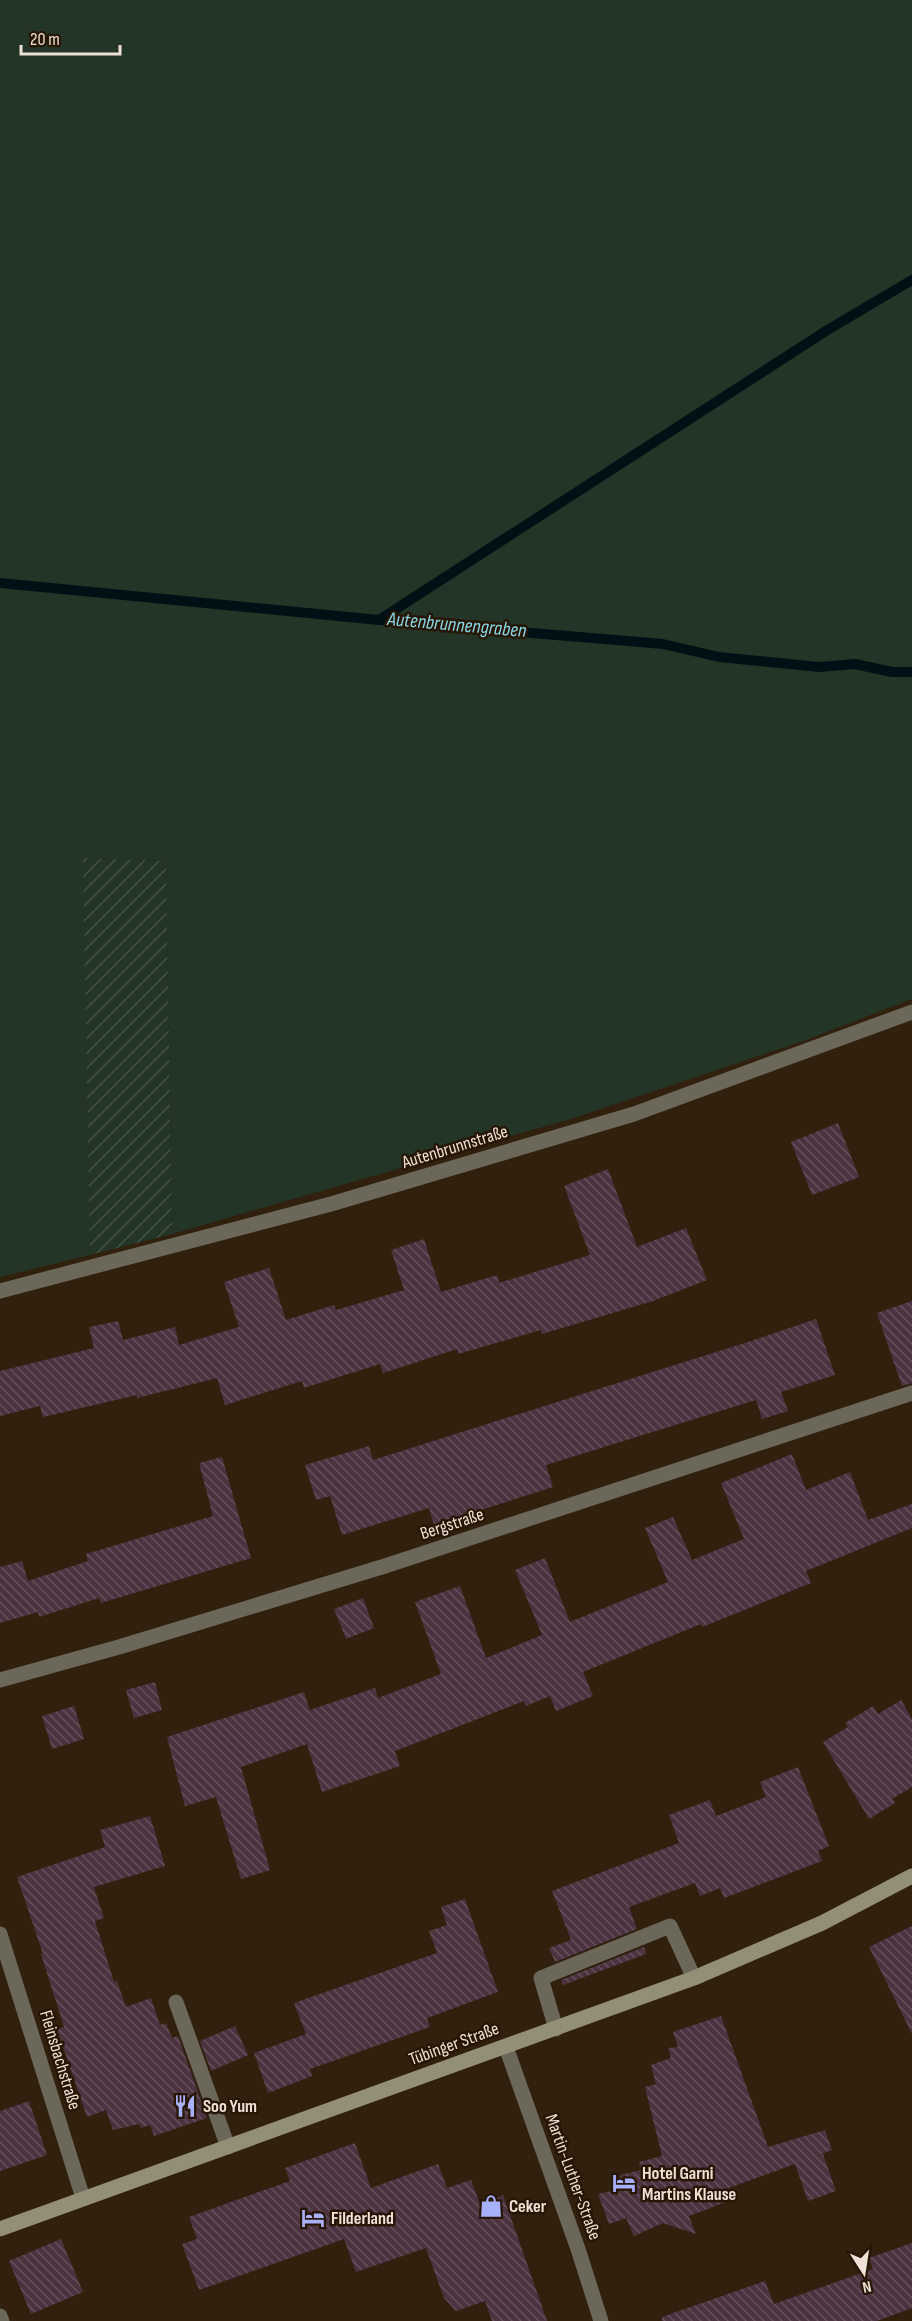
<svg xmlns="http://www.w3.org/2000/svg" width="912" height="2321" viewBox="0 0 912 2321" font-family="'Sofia Sans Condensed',sans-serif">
<defs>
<pattern id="garden-furrows" width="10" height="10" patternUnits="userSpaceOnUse" patternTransform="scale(1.5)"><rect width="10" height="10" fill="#223526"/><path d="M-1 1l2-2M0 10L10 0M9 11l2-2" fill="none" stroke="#425245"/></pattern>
<pattern id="building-back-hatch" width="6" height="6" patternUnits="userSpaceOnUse" patternTransform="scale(1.5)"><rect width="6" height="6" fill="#4b3340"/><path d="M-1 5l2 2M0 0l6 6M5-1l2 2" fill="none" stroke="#65505b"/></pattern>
</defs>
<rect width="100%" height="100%" fill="#31200e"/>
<path fill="#223526" d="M 0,0 L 912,0 L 912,999 L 803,1041 L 574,1118 L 172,1234 L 166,861 L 84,858 L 90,1255 L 0,1277 Z"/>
<path fill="url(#garden-furrows)" d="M 83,858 L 166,861 L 172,1234 L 90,1255 Z"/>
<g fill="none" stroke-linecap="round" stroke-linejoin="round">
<g stroke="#001115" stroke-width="10">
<path d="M 0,583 L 379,620 L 663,644 L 719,657 L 819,667 L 855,664 L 892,672 L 912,672"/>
<path d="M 379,620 L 829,329 L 912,280"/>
</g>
</g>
<g fill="url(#building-back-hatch)">
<path d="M 838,1123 L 859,1177 L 812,1195 L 791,1142 Z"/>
<path d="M 608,1169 L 637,1247 L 686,1228 L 707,1280 L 653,1301 L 542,1334 L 541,1330 L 458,1354 L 457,1349 L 383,1373 L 380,1364 L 304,1388 L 302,1381 L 225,1405 L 217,1378 L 137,1398 L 137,1395 L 43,1417 L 40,1406 L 0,1416 L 0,1371 L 94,1348 L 89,1327 L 118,1321 L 123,1340 L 175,1327 L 179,1345 L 239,1327 L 224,1282 L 269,1268 L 286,1320 L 334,1305 L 336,1310 L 404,1290 L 391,1250 L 424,1239 L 441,1292 L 497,1275 L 499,1283 L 590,1255 L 564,1186 Z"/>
<path d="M 912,1301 L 912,1383 L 902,1386 L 877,1313 Z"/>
<path d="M 816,1319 L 835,1375 L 781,1392 L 788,1411 L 762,1419 L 756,1400 L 546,1465 L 553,1487 L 434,1525 L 429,1508 L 342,1535 L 330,1496 L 316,1500 L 305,1465 L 369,1446 L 373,1460 L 751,1341 Z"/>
<path d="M 792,1454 L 806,1490 L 850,1472 L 868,1520 L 912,1504 L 912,1528 L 806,1571 L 811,1583 L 702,1627 L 701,1624 L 583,1672 L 593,1696 L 556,1711 L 550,1696 L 526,1706 L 524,1701 L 395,1751 L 400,1766 L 322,1792 L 307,1744 L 241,1767 L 270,1870 L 241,1879 L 216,1797 L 185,1806 L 167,1737 L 304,1692 L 310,1710 L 375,1688 L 378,1698 L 441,1674 L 415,1602 L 460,1586 L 486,1658 L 542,1635 L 515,1570 L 545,1558 L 570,1622 L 668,1582 L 645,1528 L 673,1517 L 692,1560 L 744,1539 L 721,1483 Z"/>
<path d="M 222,1457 L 251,1558 L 101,1603 L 99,1598 L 39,1617 L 38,1612 L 0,1623 L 0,1567 L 22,1561 L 28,1581 L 88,1561 L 86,1554 L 213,1516 L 199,1463 Z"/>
<path d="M 363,1598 L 374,1628 L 346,1639 L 334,1609 Z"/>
<path d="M 155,1682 L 162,1710 L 134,1718 L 126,1690 Z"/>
<path d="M 901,1700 L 912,1719 L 912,1787 L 892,1799 L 895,1803 L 869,1819 L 823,1742 L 848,1727 L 845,1723 L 873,1706 L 878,1714 Z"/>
<path d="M 74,1706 L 84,1739 L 52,1749 L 42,1716 Z"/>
<path d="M 798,1767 L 829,1846 L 818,1851 L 822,1861 L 724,1898 L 720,1888 L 700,1896 L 695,1883 L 629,1907 L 637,1929 L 555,1962 L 549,1948 L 571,1940 L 552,1891 L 679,1843 L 669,1815 L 710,1800 L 716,1816 L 766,1797 L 760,1782 Z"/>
<path d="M 150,1816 L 165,1866 L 94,1887 L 104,1918 L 95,1921 L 114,1982 L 117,1981 L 126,2007 L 151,1998 L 160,2025 L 166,2023 L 172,2038 L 178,2036 L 207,2118 L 154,2136 L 150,2125 L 141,2128 L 139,2124 L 113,2130 L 106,2110 L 87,2117 L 57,2029 L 64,2027 L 41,1954 L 43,1954 L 17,1877 L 105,1847 L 100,1830 Z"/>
<path d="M 465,1899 L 498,1992 L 427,2018 L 430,2027 L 310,2069 L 312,2076 L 268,2093 L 254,2053 L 306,2034 L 294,2003 L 437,1953 L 429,1931 L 447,1925 L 441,1907 Z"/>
<path d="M 912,1926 L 912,2034 L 869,1947 Z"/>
<path d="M 644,1947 L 646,1954 L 563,1985 L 561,1980 Z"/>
<path d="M 721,2016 L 768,2147 L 825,2130 L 832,2150 L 813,2157 L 823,2154 L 836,2191 L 808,2201 L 795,2164 L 723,2190 L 726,2202 L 689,2216 L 696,2234 L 663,2223 L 634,2236 L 626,2218 L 609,2224 L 598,2194 L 611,2191 L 621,2175 L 641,2170 L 639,2162 L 662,2156 L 645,2087 L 656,2084 L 651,2065 L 671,2058 L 668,2048 L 678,2047 L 673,2032 Z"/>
<path d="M 235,2026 L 248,2055 L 211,2071 L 200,2041 Z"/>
<path d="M 29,2101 L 47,2155 L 0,2171 L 0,2111 Z"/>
<path d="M 355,2143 L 371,2188 L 438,2164 L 447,2188 L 471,2180 L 480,2204 L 503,2195 L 547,2321 L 492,2321 L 485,2301 L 456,2311 L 444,2298 L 426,2248 L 356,2272 L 344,2239 L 199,2290 L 182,2244 L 197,2239 L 189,2217 L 290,2181 L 285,2168 Z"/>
<path d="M 61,2239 L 83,2292 L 31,2314 L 9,2261 Z"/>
<path d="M 912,2243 L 912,2308 L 877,2321 L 662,2321 L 662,2317 L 765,2281 L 774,2304 L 873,2269 L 869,2258 Z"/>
</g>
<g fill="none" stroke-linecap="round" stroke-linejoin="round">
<g stroke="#6b6759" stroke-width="15">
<path d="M 176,2002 L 228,2147"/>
<path d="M 556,2029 L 541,1978 L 670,1926 L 694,1978"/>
</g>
<g stroke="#6b6759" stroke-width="15">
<path d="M 0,1291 L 331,1204 L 634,1114 L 912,1012"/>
<path d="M 0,1680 L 119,1647 L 385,1566 L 912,1393"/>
<path d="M 0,1934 L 83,2198"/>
<path d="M 506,2047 L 578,2249 L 601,2321"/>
<path d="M 0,2316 L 2,2321"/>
</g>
<path stroke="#938e76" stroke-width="15" d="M 0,2229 L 694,1978 L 822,1923 L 912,1876"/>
</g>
<defs>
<g id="restaurant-bare" transform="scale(1.8)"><path d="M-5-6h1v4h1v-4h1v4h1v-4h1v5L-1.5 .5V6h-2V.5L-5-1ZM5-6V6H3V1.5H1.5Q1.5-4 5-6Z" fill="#a8b0fc" stroke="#271605" stroke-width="2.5" paint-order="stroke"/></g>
<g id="hotel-bare" transform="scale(1.8)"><path d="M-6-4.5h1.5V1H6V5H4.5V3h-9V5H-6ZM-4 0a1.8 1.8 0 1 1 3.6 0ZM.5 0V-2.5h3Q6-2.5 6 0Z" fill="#a8b0fc" stroke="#271605" stroke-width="2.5" paint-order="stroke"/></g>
<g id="shop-bare" transform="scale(1.8)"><path d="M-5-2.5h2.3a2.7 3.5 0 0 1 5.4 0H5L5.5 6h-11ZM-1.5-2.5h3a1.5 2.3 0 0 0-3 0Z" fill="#a8b0fc" stroke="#271605" stroke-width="2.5" paint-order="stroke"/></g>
</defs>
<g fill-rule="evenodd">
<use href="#restaurant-bare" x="185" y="2106"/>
<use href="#hotel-bare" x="624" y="2183"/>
<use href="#shop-bare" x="491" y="2206"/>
<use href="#hotel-bare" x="313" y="2218"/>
</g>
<g text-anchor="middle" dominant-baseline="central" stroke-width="5" stroke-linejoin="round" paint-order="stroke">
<g font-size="18" fill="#ede1d6" stroke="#271605">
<text transform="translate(455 1147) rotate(-17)">Autenbrunnstraße</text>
<text transform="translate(452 1524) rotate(-18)">Bergstraße</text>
<text transform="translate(454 2044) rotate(-20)">Tübinger Straße</text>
<text transform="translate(60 2060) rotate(73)">Fleinsbachstraße</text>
<text transform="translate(573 2177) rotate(70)">Martin-Luther-Straße</text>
</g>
<g font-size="18" font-weight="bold" fill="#ede1d6" stroke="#271605" text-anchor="start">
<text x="203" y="2106">Soo Yum</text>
<text x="642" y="2173">Hotel Garni<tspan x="642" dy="21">Martins Klause</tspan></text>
<text x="509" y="2206">Ceker</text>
<text x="331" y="2218">Filderland</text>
</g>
<g font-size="20" font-style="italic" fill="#87d7e6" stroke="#271605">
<text transform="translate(457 625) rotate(5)">Autenbrunnengraben</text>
</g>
</g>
<g transform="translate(864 2273) rotate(168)" stroke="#271605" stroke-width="4.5" paint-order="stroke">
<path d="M0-4.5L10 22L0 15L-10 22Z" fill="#ede1d6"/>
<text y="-9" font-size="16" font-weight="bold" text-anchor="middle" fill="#ede1d6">N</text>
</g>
<path d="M21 45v9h99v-9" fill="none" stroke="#ede1d6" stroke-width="3"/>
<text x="30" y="45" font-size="18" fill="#ede1d6" stroke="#271605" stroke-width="4.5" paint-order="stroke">20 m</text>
</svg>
